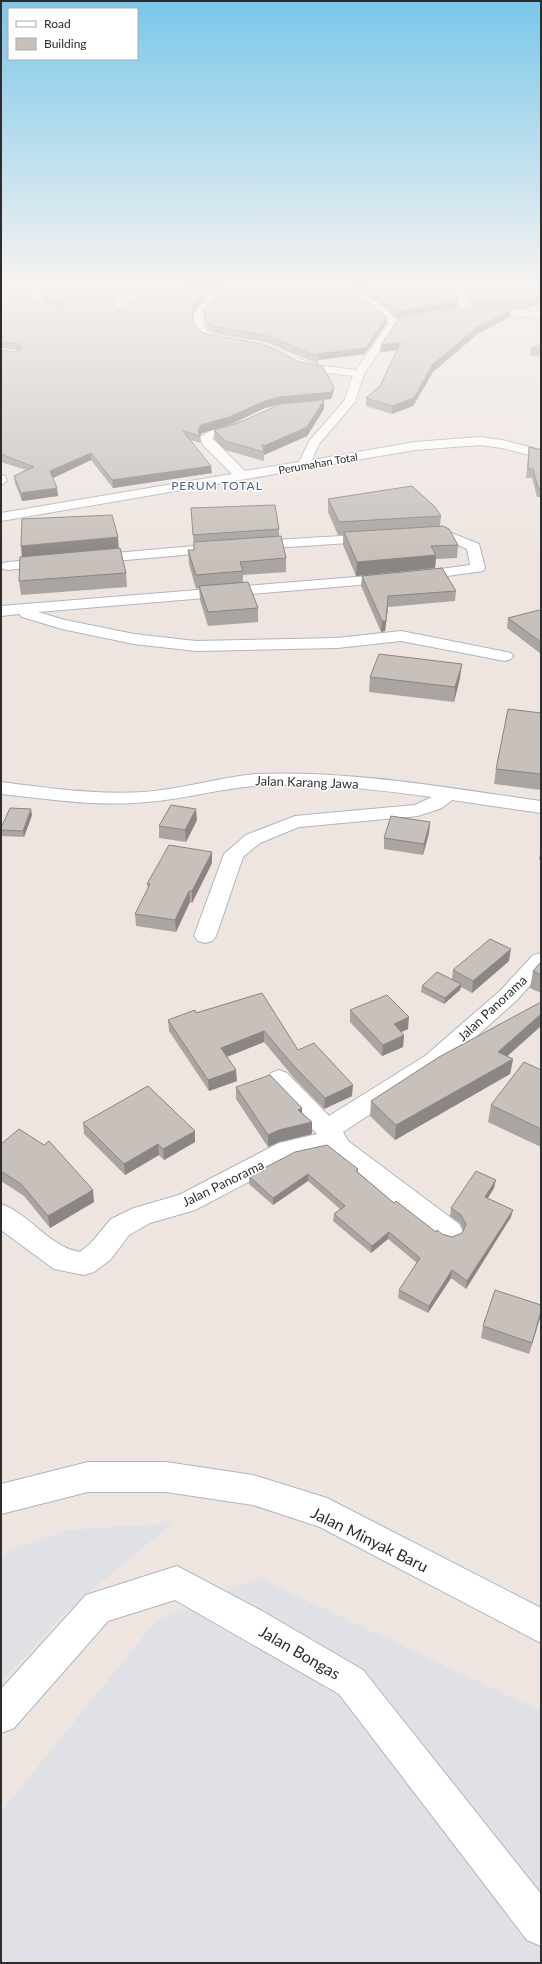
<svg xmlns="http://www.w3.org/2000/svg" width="542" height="1964" viewBox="0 0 542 1964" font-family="Lato,sans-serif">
<rect width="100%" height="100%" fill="#eee5e0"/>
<g fill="#e0e0e7">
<path d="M 173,1523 L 87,1594 L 50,1629 L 1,1682 L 1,1555 L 66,1530 Z"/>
<path d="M 259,1578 L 541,1711 L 541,1963 L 1,1963 L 1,1812 L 156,1621 Z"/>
</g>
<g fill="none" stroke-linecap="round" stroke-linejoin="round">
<g stroke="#b0b5bd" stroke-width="2">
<g id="minor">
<path d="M 30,283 L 38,283 L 38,297 L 45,304 L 59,309 L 61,311 L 59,313 C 49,316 37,307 30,300 Z"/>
<path d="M 151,283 L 164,283 L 188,290 L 223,294 L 223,298 L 205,311 C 195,334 215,333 231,337 L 232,339 L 231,341 C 225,342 220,341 215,340 C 187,334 187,311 210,298 L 187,296 L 152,285 Z"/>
<path d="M 314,283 C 346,283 379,296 399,323 L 364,374 L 355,402 L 319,444 L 312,460 L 415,442 L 480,437 L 502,440 L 541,450 L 541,458 L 502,448 L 480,445 L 415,450 L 1,521 L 1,513 L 232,474 L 203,445 L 200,437 L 210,431 L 243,421 L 247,422 L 249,424 L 247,426 L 212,438 L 245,471 L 299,462 L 310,440 L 344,401 L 353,376 L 314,371 L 292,363 L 291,361 L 296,358 L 316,365 L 356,370 L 389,323 C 365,300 347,293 315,285 Z"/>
<path d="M 461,283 L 469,283 L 465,292 L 470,310 L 468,312 L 434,317 L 432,315 L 434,313 L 460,308 L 455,292 Z"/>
<path d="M 480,308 L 541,312 L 541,318 L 477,313 L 475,311 L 477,309 Z"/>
<path d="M 1,475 L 5,476 L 7,481 L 1,485 Z"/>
<path d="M 444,530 L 479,544 L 485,568 L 483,571 L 418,580 L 38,612 L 65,620 L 134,634 L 196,641 L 337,638 L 401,631 L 511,653 L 513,656 L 511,659 L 505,661 L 401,641 L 337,648 L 196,651 L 134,644 L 62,629 L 22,617 L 19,614 L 1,616 L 1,606 L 418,572 L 470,565 L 467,549 L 442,538 L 421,538 L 419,535 L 421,532 Z"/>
<path d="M 374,534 L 379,535 L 381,538 L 379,541 L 227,551 L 93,563 L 88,562 L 86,559 L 88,556 L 93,555 L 227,543 Z"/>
<path d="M 49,558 L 54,559 L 56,562 L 54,565 L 8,570 L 3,569 L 1,566 L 3,563 L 8,562 Z"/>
<path d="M 255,774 C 351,770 447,788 541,801 L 541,813 L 452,800 L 442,808 L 418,816 L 299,827 L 260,843 L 243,857 L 216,936 L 212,941 L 205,943 L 198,941 L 194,936 L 224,854 L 246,835 L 295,816 L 415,805 L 432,797 C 379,790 323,783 269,785 C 227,786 188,799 146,802 C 98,807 49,799 1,794 L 1,782 C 48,788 96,795 144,792 C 181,789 218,778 255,774 Z"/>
<path d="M 541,953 L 541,973 L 517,1000 L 441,1068 L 343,1132 L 348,1141 L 459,1224 L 463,1232 L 459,1240 L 450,1243 L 441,1240 L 327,1151 L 294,1158 L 195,1210 L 150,1223 L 129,1235 L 111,1259 L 94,1272 L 84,1275 L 54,1269 L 1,1230 L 1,1204 C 30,1214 49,1247 80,1252 L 91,1243 L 111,1219 L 134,1208 L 179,1195 L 279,1143 L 317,1134 L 271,1085 L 267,1079 L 271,1073 L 279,1070 L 287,1073 L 329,1116 L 425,1056 L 501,990 L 533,955 Z"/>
<path d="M 177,1566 L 262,1611 L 363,1670 L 541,1894 L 541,1946 L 527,1940 L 339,1694 L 175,1600 L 108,1621 L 14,1728 L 1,1733 L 1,1689 L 86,1595 Z"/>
</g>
</g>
<g stroke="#b0b5bd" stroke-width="2">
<path id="secondary" d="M 88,1462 L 166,1462 L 253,1475 L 327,1498 L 541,1608 L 541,1643 L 320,1527 L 253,1505 L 166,1492 L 88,1492 L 1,1514 L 1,1484 Z"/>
</g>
<use href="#minor" fill="#fff" fill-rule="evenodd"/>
<use href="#secondary" fill="#fff" fill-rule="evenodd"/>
</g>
<g fill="#aba5a1">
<path d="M 1,283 L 29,296 L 42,305 L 54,309 L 60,308 L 46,303 L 40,296 L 39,290 L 117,311 L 206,299 L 196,308 L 192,316 L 194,324 L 203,333 L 334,387 L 333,394 L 331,399 L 280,404 L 265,408 L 229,425 L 202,433 L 200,435 L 201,443 L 191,440 L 212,473 L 113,488 L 91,460 L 53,478 L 57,488 L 58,496 L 22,501 L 15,483 L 14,476 L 26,470 L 1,462 L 1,350 L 15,352 L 18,350 L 1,348 Z"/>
<path d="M 173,283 L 322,283 L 387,317 L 387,323 L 365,354 L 318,360 L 318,364 L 268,343 L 212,333 L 205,325 L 204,308 L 223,294 L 188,289 L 173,284 Z"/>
<path d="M 327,283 L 460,283 L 455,290 L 459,301 L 458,307 L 396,318 L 379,303 L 359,291 L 338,284 Z"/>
<path d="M 541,283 L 541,304 L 538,304 L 526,309 L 470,306 L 467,292 L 467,286 Z"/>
<path d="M 510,317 L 475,335 L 475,336 L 433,372 L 413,406 L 392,414 L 366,406 L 366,398 L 380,386 L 397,350 L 380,352 Z"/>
<path d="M 541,344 L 541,357 L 530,355 L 531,348 Z"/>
<path d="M 324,409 L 307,436 L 264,455 L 264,461 L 225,450 L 214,439 L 214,430 Z"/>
<path d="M 529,447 L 541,450 L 541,497 L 537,497 L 532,478 L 526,478 L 528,456 Z"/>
<path d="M 328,499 L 441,516 L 440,526 L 458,545 L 457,558 L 436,559 L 435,568 L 356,576 L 343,545 L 343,535 L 338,535 L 328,512 Z"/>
<path d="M 191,508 L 279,529 L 279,536 L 286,558 L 286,572 L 243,575 L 243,582 L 258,608 L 258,622 L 208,626 L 200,600 L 199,588 L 196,589 L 189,564 L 188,550 L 194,550 Z"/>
<path d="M 119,548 L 126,573 L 127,587 L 21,595 L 19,581 Z"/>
<path d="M 362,576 L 456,591 L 455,601 L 388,607 L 385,631 L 381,632 L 361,586 Z"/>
<path d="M 541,612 L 541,654 L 507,628 L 508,618 Z"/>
<path d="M 370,677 L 460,678 L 454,702 L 369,692 Z"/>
<path d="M 541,713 L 541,790 L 494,784 L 496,769 Z"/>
<path d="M 32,815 L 24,837 L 1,836 L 1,828 Z"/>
<path d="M 197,820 L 186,842 L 159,838 L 159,826 Z"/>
<path d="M 430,822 L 429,833 L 423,855 L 384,849 L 384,838 Z"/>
<path d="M 541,847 L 541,860 L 539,860 Z"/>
<path d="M 212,863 L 192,903 L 190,902 L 176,932 L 136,926 L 135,914 L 148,889 L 147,884 Z"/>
<path d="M 509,961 L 472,993 L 461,987 L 460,990 L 444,1004 L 421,992 L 422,986 L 452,979 L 453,970 Z"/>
<path d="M 541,962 L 541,993 L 530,988 L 533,971 Z"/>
<path d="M 262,993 L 298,1050 L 352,1096 L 324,1109 L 294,1078 L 264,1042 L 227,1057 L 237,1081 L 209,1091 L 169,1031 L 168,1020 L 196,1013 Z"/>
<path d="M 541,1002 L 541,1026 L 507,1056 L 513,1059 L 510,1074 L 395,1140 L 370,1116 L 371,1101 Z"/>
<path d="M 350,1010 L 408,1029 L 401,1032 L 404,1035 L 403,1047 L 382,1056 L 350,1022 Z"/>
<path d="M 541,1070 L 541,1147 L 488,1122 L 491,1105 Z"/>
<path d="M 236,1087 L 302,1113 L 312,1122 L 312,1134 L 279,1142 L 268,1147 L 236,1099 Z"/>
<path d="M 83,1123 L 195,1142 L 164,1160 L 159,1155 L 125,1175 L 84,1134 Z"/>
<path d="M 1,1143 L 94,1202 L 50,1228 L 24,1196 L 1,1181 Z"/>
<path d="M 358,1169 L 358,1172 L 394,1203 L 436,1232 L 452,1237 L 462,1233 L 463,1229 L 460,1223 L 450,1216 L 451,1208 L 494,1188 L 488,1198 L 511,1217 L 466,1289 L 451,1278 L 428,1313 L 398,1298 L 399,1290 L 417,1263 L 388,1239 L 371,1253 L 333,1221 L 334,1214 L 340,1209 L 308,1181 L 273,1205 L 249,1184 L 249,1176 Z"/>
<path d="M 540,1318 L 529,1354 L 481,1338 L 483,1326 Z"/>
</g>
<g fill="#8b8683">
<path d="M 457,283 L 460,283 L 454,292 L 454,286 Z"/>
<path d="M 206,293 L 206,299 L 196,308 L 192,318 L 191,312 L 196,302 Z"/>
<path d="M 539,298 L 538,304 L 526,309 L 527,303 Z"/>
<path d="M 459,301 L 458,307 L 396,318 L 397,312 Z"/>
<path d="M 511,310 L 510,317 L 475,335 L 475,336 L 433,372 L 413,406 L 392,414 L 392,406 L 433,364 L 474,328 Z"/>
<path d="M 387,317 L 387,323 L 365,354 L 318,360 L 319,357 L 317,354 Z"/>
<path d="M 401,342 L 400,350 L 380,352 L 381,345 Z"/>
<path d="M 334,387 L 333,394 L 331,399 L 280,404 L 265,408 L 229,425 L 202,433 L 200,436 L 198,430 L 201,425 L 265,401 L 280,397 Z"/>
<path d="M 324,400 L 324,409 L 307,436 L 264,455 L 264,446 Z"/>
<path d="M 91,453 L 91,460 L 51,479 L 50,471 Z"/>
<path d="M 211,466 L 212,473 L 113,488 L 112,480 Z"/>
<path d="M 57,488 L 58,496 L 22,501 L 21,493 Z"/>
<path d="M 118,537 L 119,551 L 22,559 L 21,546 Z"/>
<path d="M 436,555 L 435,568 L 356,576 L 357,562 Z"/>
<path d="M 388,607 L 385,631 L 381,632 L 382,621 Z"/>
<path d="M 462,664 L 460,678 L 454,702 L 455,687 Z"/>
<path d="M 31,809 L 32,815 L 24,837 L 23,831 Z"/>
<path d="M 196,809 L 197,820 L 186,842 L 185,830 Z"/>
<path d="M 430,822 L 429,833 L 423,855 L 424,844 Z"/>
<path d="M 212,852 L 212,863 L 192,903 L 192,891 Z"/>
<path d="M 189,891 L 190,902 L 176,932 L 175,920 Z"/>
<path d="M 511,949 L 509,961 L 472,993 L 473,981 Z"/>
<path d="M 461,984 L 460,990 L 444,1004 L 445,998 Z"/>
<path d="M 541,1014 L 541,1026 L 495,1067 L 498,1052 Z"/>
<path d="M 409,1017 L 408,1029 L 393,1036 L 394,1024 Z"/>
<path d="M 264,1031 L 264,1042 L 221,1059 L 221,1048 Z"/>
<path d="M 404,1035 L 403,1047 L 382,1056 L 383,1045 Z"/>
<path d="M 513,1059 L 510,1074 L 395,1140 L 396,1125 Z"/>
<path d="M 236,1070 L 237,1081 L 209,1091 L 208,1080 Z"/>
<path d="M 353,1085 L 352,1096 L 324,1109 L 325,1098 Z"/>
<path d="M 302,1108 L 302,1120 L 298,1110 Z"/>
<path d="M 312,1122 L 312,1134 L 279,1142 L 268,1147 L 268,1135 L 279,1130 Z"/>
<path d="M 195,1131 L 195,1142 L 164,1160 L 163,1149 Z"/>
<path d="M 158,1144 L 159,1155 L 125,1175 L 124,1164 Z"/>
<path d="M 308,1174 L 308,1181 L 273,1205 L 273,1198 Z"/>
<path d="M 496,1180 L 494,1188 L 484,1204 L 485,1197 Z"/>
<path d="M 93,1190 L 94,1202 L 50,1228 L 48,1216 Z"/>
<path d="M 513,1210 L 511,1217 L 466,1289 L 467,1281 Z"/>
<path d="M 389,1232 L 388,1239 L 371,1253 L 372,1246 Z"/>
<path d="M 452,1270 L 451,1278 L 428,1313 L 429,1306 Z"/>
<path d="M 541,1311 L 540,1318 L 529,1354 L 532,1343 Z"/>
</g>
<g fill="#c7c0bb" stroke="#8b8683">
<path d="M 1,283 L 28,283 L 28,295 L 42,305 L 54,309 L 59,308 L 62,305 L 59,301 L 45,297 L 39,290 L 39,283 L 109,283 L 117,311 L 163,284 L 186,291 L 206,293 L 196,302 L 191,312 L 194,324 L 203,333 L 262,344 L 279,351 L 297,361 L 323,367 L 334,387 L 331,392 L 280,397 L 265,401 L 229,417 L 201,425 L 198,430 L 200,436 L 183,431 L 211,466 L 112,480 L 91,453 L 50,471 L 57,488 L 21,493 L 14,476 L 34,467 L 1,454 L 1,350 L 15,352 L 22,348 L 19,344 L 1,342 Z"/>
<path d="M 190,283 L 322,283 L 346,290 L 363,298 L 387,317 L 366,348 L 317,354 L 319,357 L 268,336 L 212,326 L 205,319 L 204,308 L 224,293 L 224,288 Z"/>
<path d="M 353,283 L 457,283 L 454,286 L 459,301 L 397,312 L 379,297 L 360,285 Z"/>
<path d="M 469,283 L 541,283 L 541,298 L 539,298 L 527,303 L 471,299 L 467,286 Z"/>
<path d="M 466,307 L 511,310 L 474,328 L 475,329 L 433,364 L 414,398 L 392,406 L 366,398 L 380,386 L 401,342 L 381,345 L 398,319 Z"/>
<path d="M 541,344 L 541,351 L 531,348 Z"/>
<path d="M 324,400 L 307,427 L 264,446 L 262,444 L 264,452 L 225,441 L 214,430 L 238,423 L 281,404 Z"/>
<path d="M 529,447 L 541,450 L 541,488 L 538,488 L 533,469 L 528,469 Z"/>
<path d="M 412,486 L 435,507 L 441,516 L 339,522 L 328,499 Z"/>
<path d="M 275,505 L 279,529 L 193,535 L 191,508 Z"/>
<path d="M 112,515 L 118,537 L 21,546 L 22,519 Z"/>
<path d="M 443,526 L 449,529 L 458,545 L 431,546 L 436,555 L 357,562 L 344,532 Z"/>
<path d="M 281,536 L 286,558 L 240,562 L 243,571 L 196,575 L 188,550 L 194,550 L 194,542 Z"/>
<path d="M 120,548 L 126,573 L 19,581 L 20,557 Z"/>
<path d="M 442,568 L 456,591 L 388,596 L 386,621 L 382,621 L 362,576 Z"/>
<path d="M 248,582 L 258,608 L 208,612 L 199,586 Z"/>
<path d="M 539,610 L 541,612 L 541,642 L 508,618 Z"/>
<path d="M 379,654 L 462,664 L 455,687 L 370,677 Z"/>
<path d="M 508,709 L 541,713 L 541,774 L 496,769 Z"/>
<path d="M 171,805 L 196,809 L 185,830 L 159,826 Z"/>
<path d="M 10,808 L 31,809 L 23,831 L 1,830 L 1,828 Z"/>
<path d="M 391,816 L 430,822 L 424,844 L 384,838 Z"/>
<path d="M 169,845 L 212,852 L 192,891 L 189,891 L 175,920 L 135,914 L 150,884 L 147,884 Z"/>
<path d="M 490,939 L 511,949 L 473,981 L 453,970 Z"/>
<path d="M 541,962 L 541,975 L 533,971 Z"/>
<path d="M 437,972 L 461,984 L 445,998 L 422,986 Z"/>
<path d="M 262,993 L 298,1050 L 314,1043 L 353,1085 L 325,1098 L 294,1066 L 264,1031 L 221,1048 L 236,1070 L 208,1080 L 168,1020 L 195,1010 L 196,1013 Z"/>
<path d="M 387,995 L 409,1017 L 394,1024 L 404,1035 L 383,1045 L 350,1010 Z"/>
<path d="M 541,1002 L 541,1014 L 498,1052 L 513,1059 L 396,1125 L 371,1101 L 439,1057 Z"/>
<path d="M 524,1062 L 541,1070 L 541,1129 L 491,1105 Z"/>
<path d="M 270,1075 L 302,1108 L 298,1110 L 312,1122 L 279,1130 L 268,1135 L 236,1087 Z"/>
<path d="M 148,1086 L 195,1131 L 163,1149 L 158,1144 L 124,1164 L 83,1123 Z"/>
<path d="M 19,1129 L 44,1145 L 49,1141 L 93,1190 L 48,1216 L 21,1184 L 1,1171 L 1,1143 L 1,1144 Z"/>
<path d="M 327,1145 L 358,1169 L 356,1171 L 394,1203 L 396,1201 L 436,1232 L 437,1230 L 442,1234 L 452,1237 L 462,1233 L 466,1224 L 461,1215 L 451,1208 L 476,1171 L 496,1180 L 485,1197 L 513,1210 L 467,1281 L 452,1270 L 429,1306 L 399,1290 L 420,1258 L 389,1232 L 372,1246 L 334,1214 L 345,1206 L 308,1174 L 273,1198 L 249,1176 L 295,1152 Z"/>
<path d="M 495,1290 L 541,1305 L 541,1311 L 532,1343 L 483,1326 Z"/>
</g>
<linearGradient id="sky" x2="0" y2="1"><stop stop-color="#7ac7ea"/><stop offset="0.51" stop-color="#f7f3f1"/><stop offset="1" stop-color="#f7f3f1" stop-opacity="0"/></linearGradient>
<rect width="542" height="558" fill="url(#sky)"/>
<g text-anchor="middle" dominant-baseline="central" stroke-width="3" stroke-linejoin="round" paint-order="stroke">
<g font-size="11" fill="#2d2d2d" stroke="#fff">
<text transform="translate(318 463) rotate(-10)">Perumahan Total</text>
</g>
<g font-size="12" letter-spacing="1" fill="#4d5f7d" stroke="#fff">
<text x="217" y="485">PERUM TOTAL</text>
</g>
<g font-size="13" fill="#2d2d2d" stroke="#fff">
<text transform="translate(307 782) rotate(2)">Jalan Karang Jawa</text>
<text transform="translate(492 1008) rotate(-43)">Jalan Panorama</text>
<text transform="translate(223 1183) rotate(-26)">Jalan Panorama</text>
</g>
<g font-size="16" fill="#2d2d2d" stroke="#fff">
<text transform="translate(370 1539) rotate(26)">Jalan Minyak Baru</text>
<text transform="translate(300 1652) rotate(30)">Jalan Bongas</text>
</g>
</g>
<rect width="542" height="1964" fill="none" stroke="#2d2d2d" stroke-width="4"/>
<rect x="8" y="8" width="130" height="52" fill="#ffffff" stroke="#ababab"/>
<rect x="16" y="21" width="20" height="6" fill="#ffffff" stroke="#ababab"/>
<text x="44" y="28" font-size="12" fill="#2d2d2d">Road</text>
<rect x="16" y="38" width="20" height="12" fill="#c7c0bb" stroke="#ababab"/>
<text x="44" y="48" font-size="12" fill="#2d2d2d">Building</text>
</svg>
